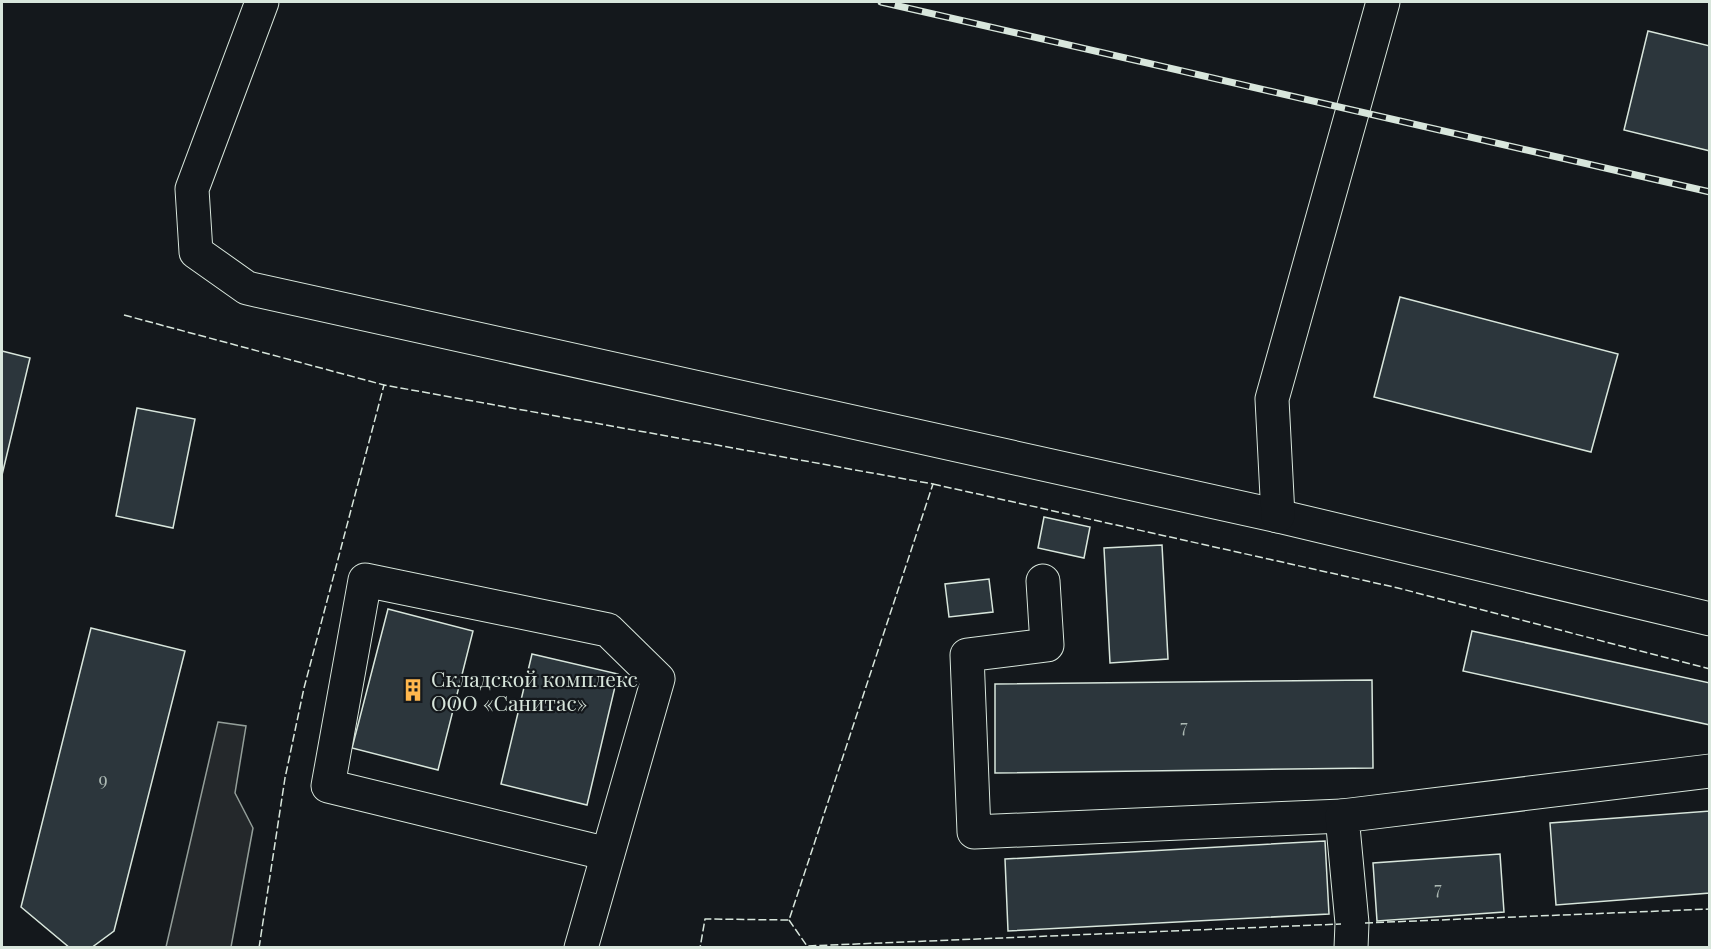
<svg xmlns="http://www.w3.org/2000/svg" width="1711" height="949" viewBox="0 0 1711 949" font-family="'Playfair Display',serif">
<rect width="100%" height="100%" fill="#14181c"/>
<path fill="#24282b" stroke="#939e99" stroke-width="1.5" d="M 218,722 L 246,726 L 235,793 L 253,828 L 231,947 L 166,947 Z"/>
<g fill="#2c363c" stroke="#d8e6dc" stroke-width="1.5">
<path d="M 1648,31 L 1710,46 L 1710,151 L 1624,130 Z"/>
<path d="M 1400,297 L 1618,354 L 1591,452 L 1374,397 Z"/>
<path d="M 2,351 L 30,358 L 2,475 Z"/>
<path d="M 137,408 L 195,419 L 173,528 L 116,516 Z"/>
<path d="M 1044,517 L 1090,527 L 1084,558 L 1038,548 Z"/>
<path d="M 1162,545 L 1168,659 L 1110,663 L 1104,548 Z"/>
<path d="M 989,579 L 993,612 L 949,617 L 945,584 Z"/>
<path d="M 388,609 L 473,631 L 438,770 L 352,748 Z"/>
<path d="M 91,628 L 185,651 L 114,931 L 91,948 L 70,948 L 21,907 Z"/>
<path d="M 1472,631 L 1710,683 L 1710,725 L 1463,671 Z"/>
<path d="M 532,654 L 618,674 L 587,805 L 501,784 Z"/>
<path d="M 1372,680 L 1373,768 L 995,773 L 995,684 Z"/>
<path d="M 1710,811 L 1710,893 L 1556,905 L 1550,823 Z"/>
<path d="M 1325,841 L 1329,914 L 1008,931 L 1005,859 Z"/>
<path d="M 1500,854 L 1504,912 L 1377,921 L 1373,863 Z"/>
</g>
<g fill="none" stroke-linecap="round" stroke-linejoin="round">
<g stroke="#d8e6dc" stroke-width="35">
<g id="minor">
<path d="M 262,2 L 192,189 L 196,252 L 247,288 L 1278,516 L 1710,619"/>
<path d="M 1278,516 L 1272,399 L 1383,2"/>
<path d="M 1043,581 L 1047,645 L 967,655 L 974,832 L 1342,816"/>
<path d="M 581,948 L 658,679 L 608,630 L 365,580 L 328,786 L 608,854"/>
<path d="M 1351,948 L 1352,923 L 1342,816 L 1710,771"/>
</g>
</g>
<use href="#minor" stroke="#14181c" stroke-width="33"/>
<g stroke="#d8e6dc" stroke-width="7">
<path id="rail" d="M 881,2 L 1710,192"/>
</g>
<use href="#rail" stroke="#14181c" stroke-width="4.5" stroke-dasharray="14" stroke-linecap="butt"/>
<g stroke="#d8e6dc" stroke-width="1.5" stroke-dasharray="8 3" stroke-linecap="butt">
<path d="M 124,315 L 384,385"/>
<path d="M 933,484 L 1398,588 L 1710,669"/>
<path d="M 789,920 L 807,946 L 1341,924"/>
<path d="M 1365,923 L 1710,909"/>
<path d="M 259,948 L 285,778 L 304,688 L 384,385 L 933,484 L 789,920 L 705,919 L 700,948"/>
</g>
</g>
<defs>
<g id="building-bare" transform="scale(1.8)"><path d="M-4-6H4V6H1V3H-1V6H-4ZM-2.5-4.3h1.7v1.8h-1.7ZM.8-4.3h1.7v1.8H.8ZM-2.5-1h1.7V.8h-1.7ZM.8-1h1.7V.8H.8Z" fill="#ffb74d" stroke="#14181c" stroke-width="2.5" paint-order="stroke"/></g>
</defs>
<g fill-rule="evenodd">
<use href="#building-bare" x="413" y="690"/>
</g>
<g text-anchor="middle" dominant-baseline="central" stroke-width="4.5" stroke-linejoin="round" paint-order="stroke">
<g font-size="18" fill="#adbab4">
<text x="1184" y="726">7</text>
<text x="103" y="779">9</text>
<text x="1438" y="888">7</text>
</g>
<g font-size="21" fill="#d8e6dc" stroke="#14181c" text-anchor="start">
<text x="431" y="678">Складской комплекс<tspan x="431" dy="24">ООО «Санитас»</tspan></text>
</g>
</g>
<rect width="1711" height="949" fill="none" stroke="#d8e6dc" stroke-width="6"/>
</svg>
